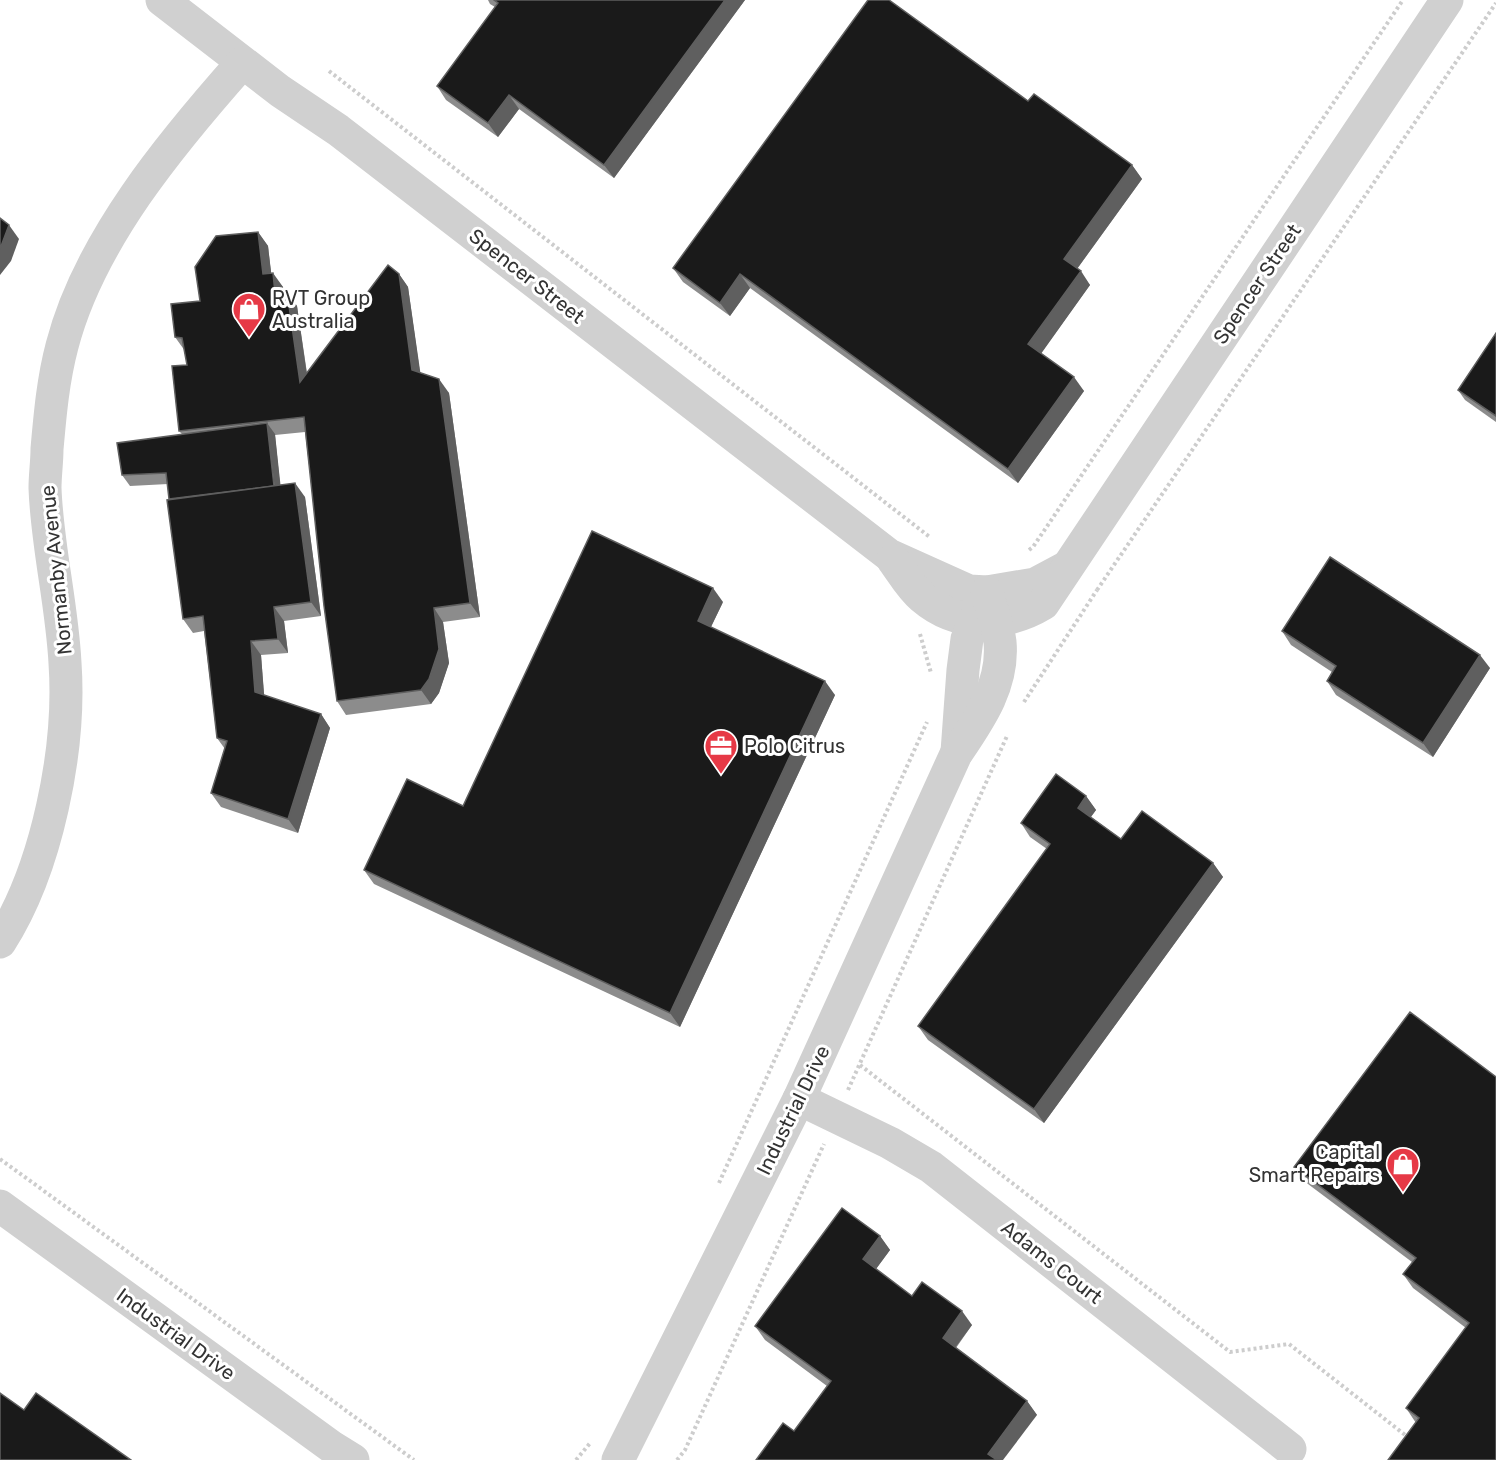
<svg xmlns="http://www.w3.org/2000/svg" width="1496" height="1460" viewBox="0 0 1496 1460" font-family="Rubik,sans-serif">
<rect width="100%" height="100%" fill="#fff"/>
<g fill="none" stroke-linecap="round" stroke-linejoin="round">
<g stroke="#cdcdcd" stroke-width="4" stroke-dasharray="3 3" stroke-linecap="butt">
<path d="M 329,71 L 931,538"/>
<path d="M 1029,550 L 1033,547 L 1403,0"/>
<path d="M 1097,590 L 1496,3"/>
<path d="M 920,634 L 931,673"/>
<path d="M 1024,702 L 1097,590"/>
<path d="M 860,1065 L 1230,1352 L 1289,1344 L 1409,1438"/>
<path d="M 848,1090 L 1007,736"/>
<path d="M 0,1159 L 414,1460"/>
<path d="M 719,1183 L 927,722"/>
<path d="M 576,1460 L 591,1442"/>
<path d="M 677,1460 L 685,1450 L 824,1144"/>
</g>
<g stroke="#d0d0d0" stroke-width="33">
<path d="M 162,0 L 280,91 L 338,130 L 889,555 L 969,591 L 987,592 L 1035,584 L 1065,568"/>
<path d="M 893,560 C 902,572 910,587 922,597 C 957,627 1005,627 1043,604 L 1447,0"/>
<path d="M 957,752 L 963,670 L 967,639 L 983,600"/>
<path d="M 0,942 C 47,869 71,749 65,663 C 62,604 47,546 45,488 C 45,475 47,462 47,449 C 50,415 53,380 62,346 C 89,241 172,142 242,63"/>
<path d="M 799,1099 L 890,1143 L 931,1167 L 1290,1449"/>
<path d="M 0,1206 L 332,1447 L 353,1460"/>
<path d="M 618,1460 L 799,1099 L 956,754 C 979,720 1004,685 1000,642 C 998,625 991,608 987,592"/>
</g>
</g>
<g fill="#8c8c8c">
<path d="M 488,0 L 745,0 L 614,178 L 519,109 L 498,137 L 446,100 L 437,86 L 495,7 L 490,4 Z"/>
<path d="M 1132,165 L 1142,179 L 1077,269 L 1090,285 L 1041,353 L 1084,391 L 1018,483 L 750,288 L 730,316 L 683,282 L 673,268 Z"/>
<path d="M 258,232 L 268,246 L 271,273 L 283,287 L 283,292 L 287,292 L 297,306 L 307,373 L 399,274 L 408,287 L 420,373 L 449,393 L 480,617 L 443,622 L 449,663 L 439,693 L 431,704 L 346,715 L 337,701 L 305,432 L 275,435 L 280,485 L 305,497 L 321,616 L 284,621 L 288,653 L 261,655 L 264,695 L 321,714 L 330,728 L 298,833 L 221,807 L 211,793 L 225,749 L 217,738 L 204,631 L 193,633 L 183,619 L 168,484 L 130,486 L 122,475 L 182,434 L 179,431 L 187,365 L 185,351 L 175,337 L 200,301 Z"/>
<path d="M 1496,333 L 1496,422 L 1465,400 L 1458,390 Z"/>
<path d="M 723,602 L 711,627 L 835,695 L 680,1027 L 374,884 L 364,870 L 463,806 Z"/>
<path d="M 1282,631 L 1490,668 L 1433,757 L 1336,695 L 1327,681 L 1332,672 L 1291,645 Z"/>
<path d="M 1086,796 L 1096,810 L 1091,817 L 1121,839 L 1213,863 L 1223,877 L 1044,1123 L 928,1040 L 918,1026 L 1047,849 L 1030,837 L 1021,823 Z"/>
<path d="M 1410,1012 L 1496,1460 L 1416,1423 L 1406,1408 L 1466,1328 L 1413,1288 L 1403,1274 L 1412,1262 L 1304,1181 L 1294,1167 Z"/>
<path d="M 880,1236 L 890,1250 L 876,1269 L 912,1296 L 972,1325 L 956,1348 L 1027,1401 L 1037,1415 L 794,1431 L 827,1386 L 765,1340 L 755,1326 Z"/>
</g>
<g fill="#5f5f5f">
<path d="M 725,0 L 745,0 L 614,178 L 604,165 Z"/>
<path d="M 509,95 L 519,109 L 498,137 L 488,123 Z"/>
<path d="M 1132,165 L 1142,179 L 1074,273 L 1064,259 Z"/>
<path d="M 9,225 L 19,239 L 11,261 L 0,275 L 0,249 Z"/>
<path d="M 258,232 L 268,246 L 273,288 L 263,274 Z"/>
<path d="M 1081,271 L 1090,285 L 1038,358 L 1028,344 Z"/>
<path d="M 273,273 L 283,287 L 285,306 L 275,293 Z"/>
<path d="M 399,274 L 408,287 L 422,384 L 412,370 Z"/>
<path d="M 740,274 L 750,288 L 730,316 L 720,303 Z"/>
<path d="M 287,292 L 297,306 L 310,396 L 300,382 Z"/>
<path d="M 1074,377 L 1084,391 L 1018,483 L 1008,469 Z"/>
<path d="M 439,379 L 449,393 L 480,617 L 470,603 Z"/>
<path d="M 267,423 L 275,434 L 282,499 L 275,489 Z"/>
<path d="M 295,483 L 305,497 L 321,616 L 311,602 Z"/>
<path d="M 713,588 L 723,602 L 707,635 L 698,621 Z"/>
<path d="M 274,607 L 284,621 L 288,653 L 278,639 Z"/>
<path d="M 434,608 L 443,622 L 449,663 L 439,693 L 431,704 L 421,690 Z"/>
<path d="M 251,641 L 261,655 L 265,706 L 255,692 Z"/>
<path d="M 1480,655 L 1490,668 L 1433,757 L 1423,743 Z"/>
<path d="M 825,681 L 835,695 L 680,1027 L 670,1013 Z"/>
<path d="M 321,714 L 330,728 L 298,833 L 288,819 Z"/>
<path d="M 1086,796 L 1096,810 L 1087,822 L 1078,808 Z"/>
<path d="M 1213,863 L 1223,877 L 1044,1123 L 1034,1109 Z"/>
<path d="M 880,1236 L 890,1250 L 873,1273 L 863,1259 Z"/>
<path d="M 962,1311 L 972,1325 L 952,1352 L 943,1338 Z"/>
<path d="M 1027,1401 L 1037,1415 L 1003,1460 L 992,1460 L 988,1454 Z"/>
</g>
<g fill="#1a1a1a" stroke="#5f5f5f" stroke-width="1.5">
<path d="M 494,0 L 725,0 L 604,165 L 509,95 L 488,123 L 437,86 L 498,3 Z"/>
<path d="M 868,0 L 889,0 L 1028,101 L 1034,94 L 1132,165 L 1064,259 L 1081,271 L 1028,344 L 1074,377 L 1008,469 L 740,274 L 720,303 L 673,268 Z"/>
<path d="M 0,218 L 9,225 L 0,249 Z"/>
<path d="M 258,232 L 263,274 L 273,273 L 275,293 L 287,292 L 300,382 L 388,265 L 399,274 L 412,370 L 439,379 L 470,603 L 434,608 L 439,649 L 429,679 L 421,690 L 337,701 L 324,606 L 304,417 L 179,431 L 172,366 L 187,365 L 182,338 L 175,337 L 171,304 L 200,301 L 195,267 L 216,236 Z"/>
<path d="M 1496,333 L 1496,416 L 1458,390 Z"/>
<path d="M 267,423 L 274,486 L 169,499 L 166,473 L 122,475 L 117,443 Z"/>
<path d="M 295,483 L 311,602 L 274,607 L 278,639 L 251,641 L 255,692 L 321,714 L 288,819 L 211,793 L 227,741 L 217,738 L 203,616 L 183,619 L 167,500 Z"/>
<path d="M 592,531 L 713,588 L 698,621 L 825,681 L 670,1013 L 364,870 L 407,779 L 463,806 Z"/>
<path d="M 1330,557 L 1480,655 L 1423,743 L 1327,681 L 1336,666 L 1282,631 Z"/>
<path d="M 1056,774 L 1086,796 L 1078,808 L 1121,839 L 1142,811 L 1213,863 L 1034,1109 L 918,1026 L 1050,844 L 1021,823 Z"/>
<path d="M 1410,1012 L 1496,1077 L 1496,1460 L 1388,1460 L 1419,1418 L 1406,1408 L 1469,1323 L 1403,1274 L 1416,1258 L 1294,1167 Z"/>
<path d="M 842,1208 L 880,1236 L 863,1259 L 912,1296 L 922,1282 L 962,1311 L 943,1338 L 1027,1401 L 988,1454 L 997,1460 L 756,1460 L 783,1423 L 794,1431 L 831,1381 L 755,1326 Z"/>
<path d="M 0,1393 L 24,1410 L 36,1393 L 131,1460 L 0,1460 Z"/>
</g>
<defs>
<g id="shop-pin" transform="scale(1.725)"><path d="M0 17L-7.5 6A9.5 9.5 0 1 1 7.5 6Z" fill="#e63946" stroke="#fff"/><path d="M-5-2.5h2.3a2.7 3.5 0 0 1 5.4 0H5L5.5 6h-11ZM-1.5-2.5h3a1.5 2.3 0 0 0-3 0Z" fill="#fff"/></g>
<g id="office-pin" transform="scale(1.725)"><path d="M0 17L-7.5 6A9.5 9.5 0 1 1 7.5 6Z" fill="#e63946" stroke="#fff"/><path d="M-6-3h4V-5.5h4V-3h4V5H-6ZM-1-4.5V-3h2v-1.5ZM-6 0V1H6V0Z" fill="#fff"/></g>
</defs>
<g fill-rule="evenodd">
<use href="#shop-pin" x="249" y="309"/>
<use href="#office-pin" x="721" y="746"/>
<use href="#shop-pin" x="1403" y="1164"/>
</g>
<g text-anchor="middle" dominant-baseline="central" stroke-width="6" stroke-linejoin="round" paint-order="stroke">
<g font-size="20" fill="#333" stroke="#fff">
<text transform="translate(527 276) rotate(38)">Spencer Street</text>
<text transform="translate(1257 284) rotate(-56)">Spencer Street</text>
<text transform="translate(56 570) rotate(-96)">Normanby Avenue</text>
<text transform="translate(793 1110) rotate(-64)">Industrial Drive</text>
<text transform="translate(1052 1262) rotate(38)">Adams Court</text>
<text transform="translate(176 1334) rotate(36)">Industrial Drive</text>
</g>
<g font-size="20" fill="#333" stroke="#fff" text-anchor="start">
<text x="272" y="298">RVT Group<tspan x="272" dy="23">Australia</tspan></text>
<text x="744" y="746">Polo Citrus</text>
<text x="1380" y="1152" text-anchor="end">Capital<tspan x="1380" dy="23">Smart Repairs</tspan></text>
</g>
</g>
</svg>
